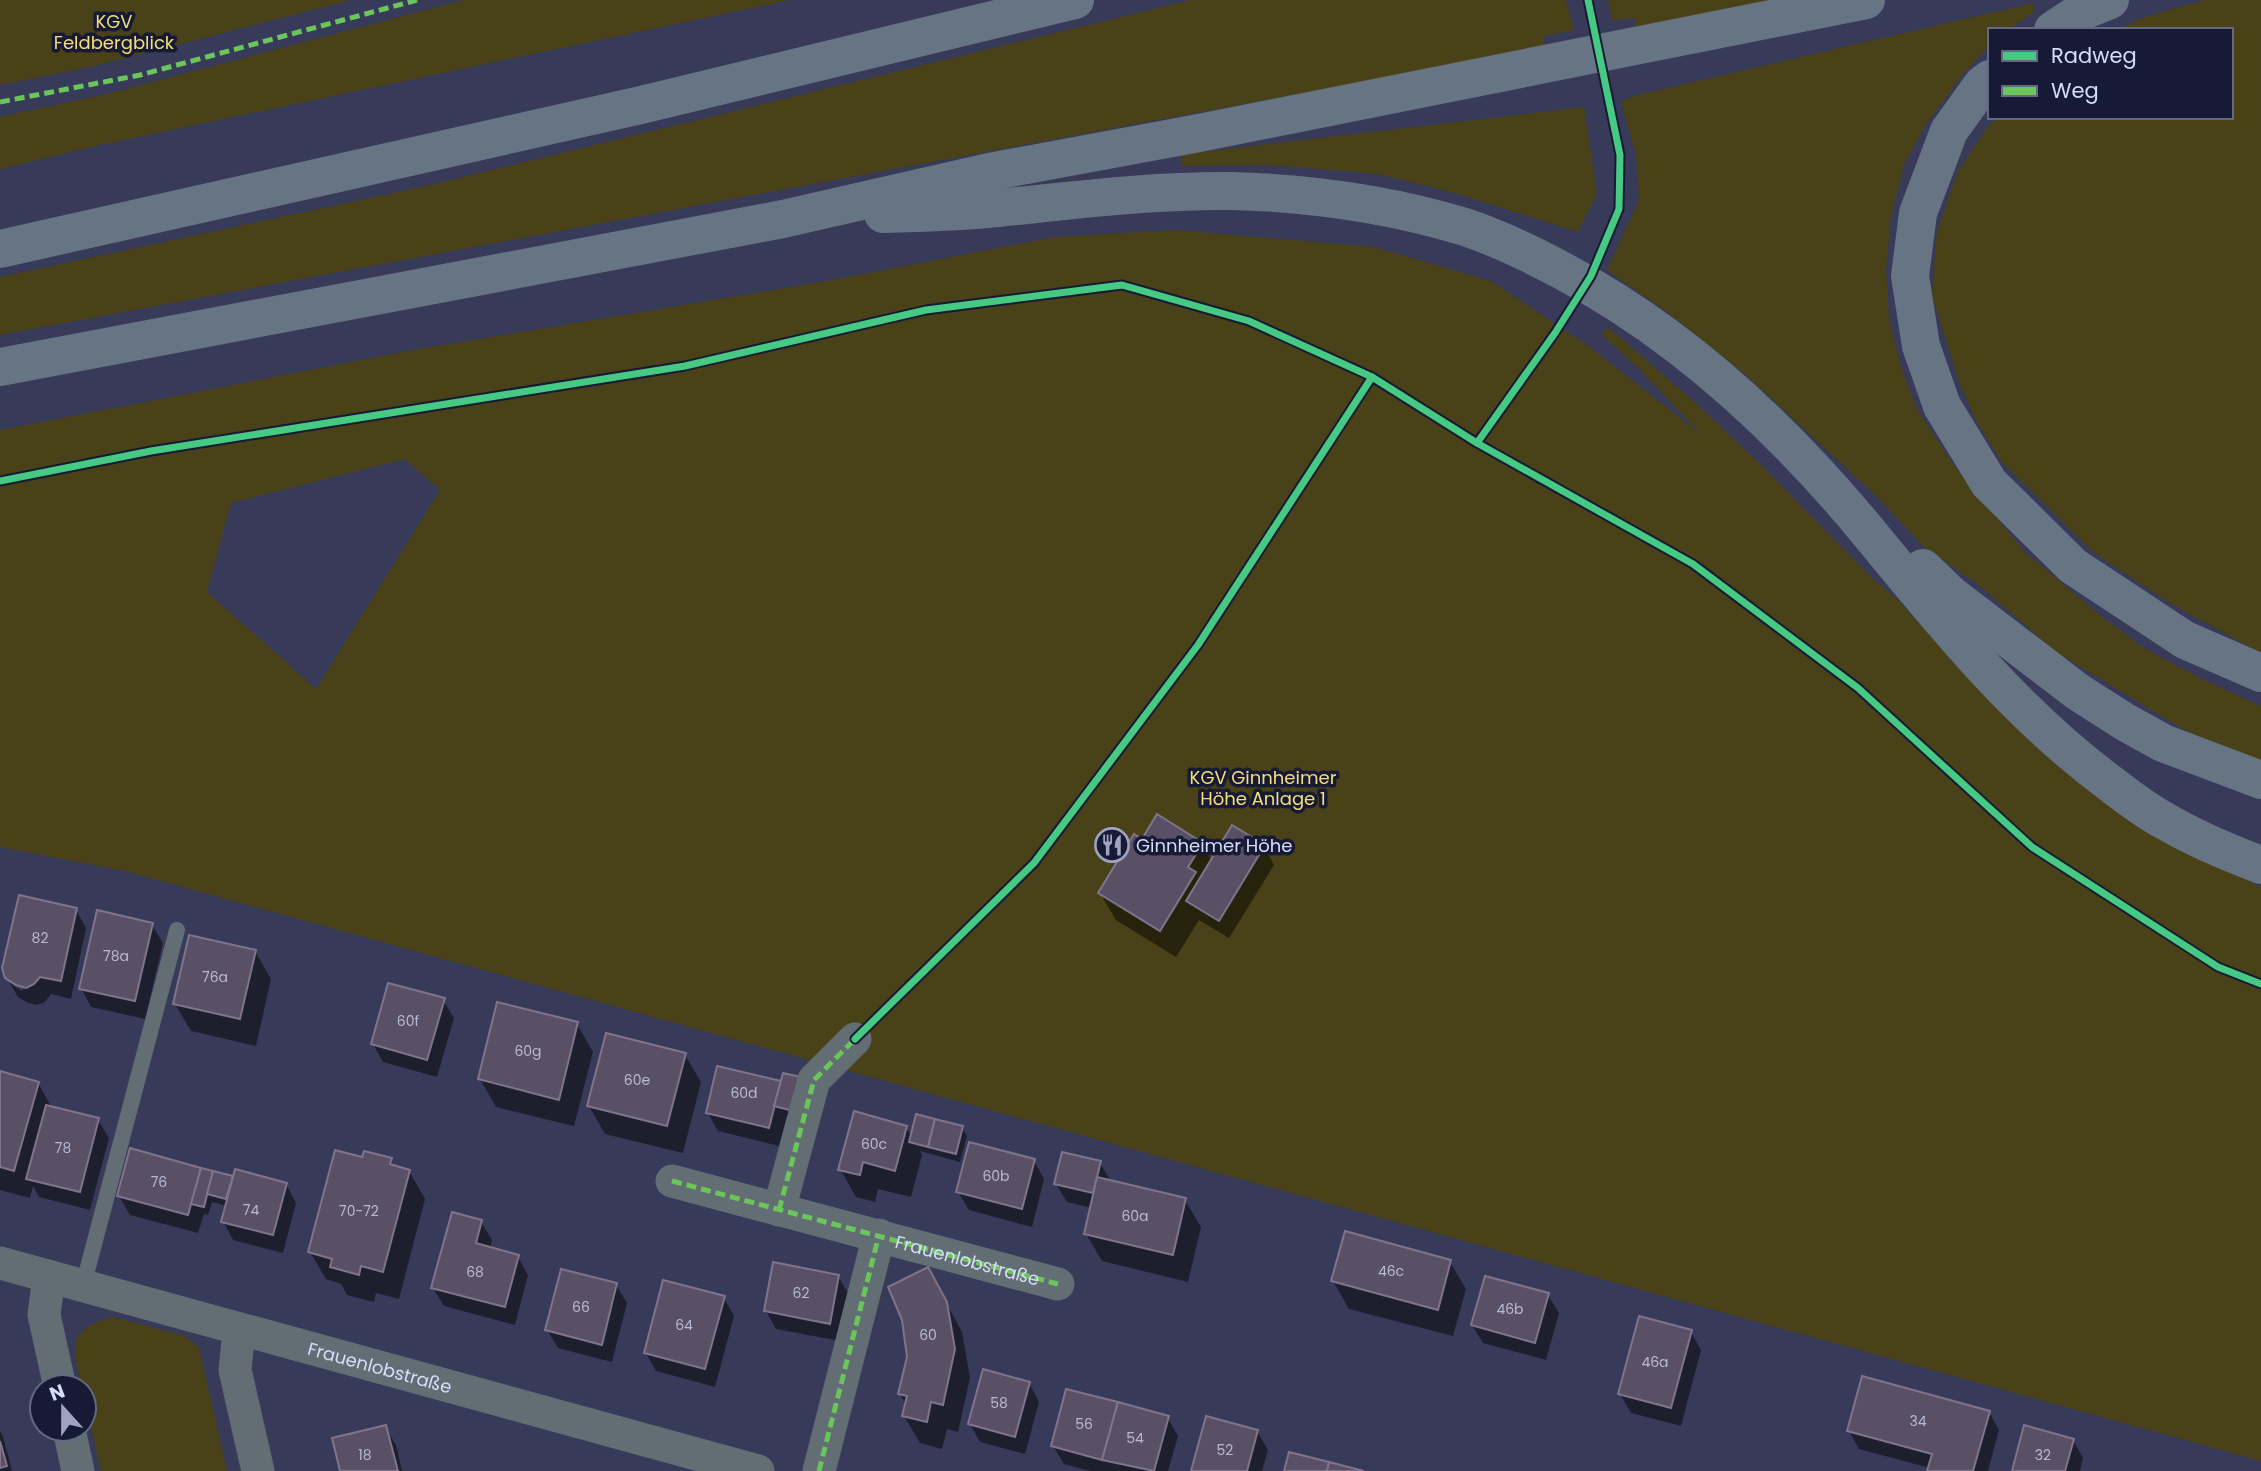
<svg xmlns="http://www.w3.org/2000/svg" width="2261" height="1471" viewBox="0 0 2261 1471" font-family="Poppins,sans-serif">
<rect width="100%" height="100%" fill="#383a59"/>
<g fill="#494118" fill-rule="evenodd">
<path d="M 0,0 L 351,0 L 95,66 L 0,85 Z"/>
<path d="M 464,0 L 790,0 L 100,145 L 0,169 L 0,117 L 111,93 Z"/>
<path d="M 1191,0 L 1566,0 L 1574,30 L 1544,36 L 1545,48 L 0,335 L 0,277 L 426,186 Z"/>
<path d="M 1608,0 L 1777,0 L 1638,30 L 1634,18 L 1612,21 Z"/>
<path d="M 2204,0 L 2261,0 L 2261,653 L 2173,605 L 2093,552 L 2001,461 L 1977,422 L 1960,385 L 1932,296 L 1937,231 L 1958,171 L 1987,128 L 1997,117 L 2231,117 L 2231,30 L 2116,30 L 2142,18 Z"/>
<path d="M 2033,3 L 2033,13 L 2008,30 L 1990,30 L 1990,45 L 1963,74 L 1923,129 L 1904,165 L 1891,216 L 1886,270 L 1889,317 L 1900,364 L 1917,409 L 1955,467 L 2024,551 L 2096,612 L 2144,648 L 2202,679 L 2261,706 L 2261,761 L 2191,734 L 2056,652 L 1979,585 L 1925,548 L 1877,497 L 1746,375 L 1672,316 L 1607,270 L 1639,200 L 1636,155 L 1621,102 L 1633,96 Z"/>
<path d="M 1584,107 L 1597,194 L 1578,232 L 1455,193 L 1378,174 L 1270,165 L 1182,166 L 1182,154 Z"/>
<path d="M 1175,230 L 1374,247 L 1491,281 L 1587,345 L 1701,434 L 1641,371 L 1601,334 L 1608,327 L 1699,406 L 1763,467 L 1871,577 L 1897,599 L 1953,661 L 2186,850 L 2261,887 L 2261,1461 L 125,871 L 0,847 L 0,430 L 413,350 L 821,282 L 1055,237 ZM 405,459 L 440,490 L 316,689 L 207,592 L 231,503 Z"/>
<path d="M 113,1317 L 185,1336 L 199,1348 L 227,1471 L 101,1471 L 84,1396 L 84,1387 L 82,1387 C 73,1346 65,1330 113,1317 Z"/>
</g>
<g fill="#0007" fill-rule="evenodd">
<path d="M 1143,841 L 1202,844 L 1212,861 L 1264,846 L 1274,865 L 1229,938 L 1199,920 L 1176,957 L 1116,920 L 1100,893 Z"/>
<path d="M 76,910 L 86,928 L 71,999 L 51,994 L 45,1002 L 37,1005 L 28,1003 L 18,997 L 7,978 ZM 13,981 L 24,988 L 22,991 L 13,985 Z"/>
<path d="M 152,925 L 163,943 L 145,1019 L 91,1007 L 81,988 Z"/>
<path d="M 255,951 L 271,979 L 256,1046 L 191,1031 L 175,1004 Z"/>
<path d="M 443,1000 L 454,1018 L 437,1077 L 383,1062 L 373,1044 Z"/>
<path d="M 577,1024 L 593,1052 L 574,1126 L 496,1107 L 480,1079 Z"/>
<path d="M 685,1055 L 701,1082 L 683,1153 L 605,1134 L 589,1106 Z"/>
<path d="M 0,1073 L 38,1083 L 52,1108 L 98,1120 L 109,1138 L 90,1210 L 39,1197 L 33,1186 L 30,1198 L 0,1190 Z"/>
<path d="M 782,1083 L 801,1119 L 787,1116 L 779,1146 L 718,1131 L 708,1113 Z"/>
<path d="M 906,1127 L 912,1137 L 962,1128 L 967,1136 L 960,1162 L 920,1151 L 922,1155 L 911,1197 L 878,1189 L 875,1202 L 856,1197 L 840,1169 Z"/>
<path d="M 131,1150 L 234,1178 L 286,1184 L 296,1203 L 283,1253 L 233,1240 L 223,1221 L 227,1206 L 212,1202 L 208,1215 L 204,1214 L 198,1233 L 130,1215 L 119,1196 Z"/>
<path d="M 364,1159 L 391,1160 L 395,1167 L 409,1171 L 425,1199 L 399,1299 L 376,1293 L 374,1302 L 347,1295 L 341,1284 L 326,1279 L 310,1252 Z"/>
<path d="M 1034,1161 L 1044,1179 L 1032,1227 L 969,1210 L 958,1192 Z"/>
<path d="M 1100,1163 L 1111,1182 L 1185,1200 L 1201,1227 L 1188,1282 L 1102,1261 L 1086,1234 L 1092,1208 L 1067,1202 L 1056,1184 Z"/>
<path d="M 481,1222 L 492,1240 L 490,1249 L 518,1257 L 528,1275 L 515,1325 L 444,1306 L 433,1288 Z"/>
<path d="M 1450,1262 L 1466,1289 L 1453,1336 L 1349,1309 L 1333,1281 Z"/>
<path d="M 838,1276 L 849,1295 L 840,1341 L 776,1329 L 766,1311 Z"/>
<path d="M 616,1285 L 627,1303 L 612,1362 L 558,1348 L 547,1330 Z"/>
<path d="M 1548,1295 L 1559,1313 L 1546,1360 L 1483,1343 L 1472,1325 Z"/>
<path d="M 943,1297 L 962,1332 L 970,1378 L 958,1432 L 947,1429 L 942,1449 L 920,1443 L 904,1416 L 906,1405 L 900,1394 Z"/>
<path d="M 724,1298 L 734,1316 L 715,1387 L 656,1371 L 646,1353 Z"/>
<path d="M 1691,1332 L 1701,1350 L 1681,1426 L 1631,1413 L 1620,1394 Z"/>
<path d="M 1029,1383 L 1039,1402 L 1025,1454 L 980,1442 L 970,1424 Z"/>
<path d="M 1989,1412 L 1999,1430 L 1988,1471 L 1929,1471 L 1930,1468 L 1859,1449 L 1849,1431 Z"/>
<path d="M 1167,1417 L 1178,1436 L 1168,1471 L 1090,1471 L 1064,1464 L 1053,1446 Z"/>
<path d="M 385,1427 L 396,1445 L 402,1471 L 342,1471 Z"/>
<path d="M 0,1431 L 3,1436 L 12,1471 L 0,1471 Z"/>
<path d="M 1257,1431 L 1268,1450 L 1262,1471 L 1193,1471 Z"/>
<path d="M 2073,1440 L 2083,1458 L 2080,1471 L 2014,1471 Z"/>
</g>
<g fill="#5a5066" stroke="#80748c" stroke-width="2">
<path d="M 1157,814 L 1203,843 L 1188,867 L 1196,872 L 1160,931 L 1098,893 L 1134,834 L 1142,839 Z"/>
<path d="M 1232,825 L 1265,845 L 1219,921 L 1186,901 Z"/>
<path d="M 19,895 L 77,908 L 61,981 L 40,977 L 34,984 L 26,988 L 16,985 L 5,978 L 2,968 Z"/>
<path d="M 97,910 L 153,923 L 135,1001 L 79,989 Z"/>
<path d="M 189,935 L 256,950 L 240,1019 L 173,1004 Z"/>
<path d="M 388,983 L 445,998 L 427,1060 L 371,1044 Z"/>
<path d="M 497,1002 L 578,1022 L 559,1100 L 478,1079 Z"/>
<path d="M 606,1033 L 686,1053 L 667,1126 L 587,1106 Z"/>
<path d="M 717,1066 L 781,1081 L 769,1128 L 706,1113 Z"/>
<path d="M 0,1071 L 39,1082 L 14,1171 L 0,1167 Z"/>
<path d="M 783,1073 L 805,1078 L 797,1112 L 774,1106 Z"/>
<path d="M 46,1105 L 99,1118 L 80,1192 L 26,1179 Z"/>
<path d="M 854,1111 L 907,1126 L 895,1171 L 863,1162 L 860,1175 L 838,1170 Z"/>
<path d="M 916,1114 L 935,1119 L 928,1147 L 909,1142 Z"/>
<path d="M 935,1119 L 963,1126 L 956,1154 L 928,1147 Z"/>
<path d="M 969,1142 L 1035,1159 L 1022,1209 L 956,1192 Z"/>
<path d="M 130,1148 L 201,1168 L 188,1215 L 117,1196 Z"/>
<path d="M 335,1150 L 362,1157 L 364,1151 L 392,1158 L 390,1164 L 410,1170 L 383,1272 L 361,1266 L 359,1275 L 330,1267 L 332,1259 L 308,1252 Z"/>
<path d="M 1062,1152 L 1101,1161 L 1093,1193 L 1054,1184 Z"/>
<path d="M 201,1168 L 213,1171 L 204,1207 L 191,1204 Z"/>
<path d="M 235,1169 L 287,1183 L 273,1235 L 221,1222 Z"/>
<path d="M 213,1171 L 233,1176 L 226,1199 L 207,1194 Z"/>
<path d="M 1097,1177 L 1186,1198 L 1173,1255 L 1084,1234 Z"/>
<path d="M 452,1212 L 482,1220 L 476,1243 L 519,1255 L 505,1307 L 431,1288 Z"/>
<path d="M 1345,1231 L 1451,1260 L 1438,1310 L 1331,1281 Z"/>
<path d="M 773,1262 L 839,1275 L 830,1324 L 764,1311 Z"/>
<path d="M 928,1267 L 947,1302 L 955,1349 L 943,1405 L 931,1402 L 927,1422 L 902,1416 L 907,1396 L 898,1394 L 907,1357 L 902,1320 L 888,1287 Z"/>
<path d="M 561,1269 L 617,1283 L 602,1345 L 545,1330 Z"/>
<path d="M 1485,1276 L 1549,1293 L 1535,1343 L 1471,1325 Z"/>
<path d="M 663,1280 L 725,1296 L 705,1369 L 644,1353 Z"/>
<path d="M 1639,1316 L 1692,1330 L 1671,1408 L 1618,1394 Z"/>
<path d="M 983,1369 L 1030,1382 L 1015,1437 L 968,1424 Z"/>
<path d="M 1862,1376 L 1990,1411 L 1973,1471 L 1927,1471 L 1932,1454 L 1847,1431 Z"/>
<path d="M 1066,1389 L 1118,1402 L 1102,1460 L 1051,1446 Z"/>
<path d="M 1118,1402 L 1169,1416 L 1154,1471 L 1102,1460 Z"/>
<path d="M 1206,1416 L 1258,1430 L 1247,1471 L 1191,1471 Z"/>
<path d="M 386,1425 L 398,1471 L 340,1471 L 332,1438 Z"/>
<path d="M 2024,1425 L 2074,1439 L 2065,1471 L 2012,1471 Z"/>
<path d="M 0,1441 L 7,1466 L 0,1468 Z"/>
<path d="M 1289,1452 L 1329,1462 L 1327,1471 L 1284,1471 Z"/>
<path d="M 1329,1462 L 1364,1471 L 1327,1471 Z"/>
</g>
<g fill="none" stroke-linecap="round" stroke-linejoin="round">
<path stroke="#626d74" stroke-width="16" d="M 83,1286 L 177,930"/>
<g stroke="#626d74" stroke-width="33">
<path id="s1" d="M 672,1181 L 1058,1284"/>
<path d="M 779,1210 L 814,1080 L 855,1039"/>
<path id="s2" d="M 0,1263 L 758,1471"/>
<path d="M 49,1276 L 44,1315 L 60,1387"/>
<path d="M 239,1330 L 235,1370 L 258,1471"/>
<path d="M 69,1429 L 78,1471"/>
<path d="M 819,1471 L 879,1235"/>
</g>
<g stroke="#667484" stroke-width="38">
<path d="M 2053,30 L 2080,12 L 2110,0"/>
<path d="M 1990,79 L 1982,85 L 1949,131 L 1918,213 L 1910,276 L 1921,346 L 1942,406 L 1989,483 L 2073,566 L 2185,640 L 2261,673"/>
<path d="M 883,214 C 918,213 953,212 988,209 C 1069,201 1151,190 1232,191 C 1310,193 1389,204 1465,227 C 1498,238 1531,254 1561,270 C 1684,335 1787,432 1874,539 C 1946,627 2019,716 2111,784 C 2128,797 2146,811 2165,821 C 2192,837 2232,854 2261,865"/>
<path d="M 0,249 L 641,105 L 1075,0"/>
<path d="M 0,367 L 783,219 L 989,172 L 1199,133 L 1866,0"/>
<path d="M 1923,568 L 1950,594 L 2078,692 L 2125,722 L 2163,743 L 2261,780"/>
</g>
<g stroke="#6ac65a" stroke-width="5" stroke-dasharray="10 5" stroke-linecap="butt">
<path d="M 0,102 L 140,75 L 417,0"/>
<path d="M 672,1181 L 1058,1284"/>
<path d="M 779,1210 L 814,1080 L 855,1039"/>
<path d="M 819,1471 L 879,1235"/>
</g>
<g stroke="#171a34" stroke-width="11">
<g id="cycleway">
<path d="M 1477,443 L 1555,333 L 1591,276 L 1619,209 L 1620,155 L 1588,0"/>
<path d="M 0,481 L 151,451 L 685,366 L 926,310 L 1122,285 L 1249,321 L 1372,377 L 1477,443 L 1693,564 L 1858,688 L 2032,847 L 2218,967 L 2261,984"/>
<path d="M 855,1039 L 1034,863 L 1198,645 L 1372,377"/>
</g>
</g>
<use href="#cycleway" stroke="#46c982" stroke-width="7"/>
</g>
<defs>
<g id="restaurant-ring" transform="scale(1.75)"><circle r="9.5" fill="#171a34" stroke="#9fa3c1" stroke-width="1.5"/><path d="M-5-6h1v4h1v-4h1v4h1v-4h1v5L-1.5 .5V6h-2V.5L-5-1ZM5-6V6H3V1.5H1.5Q1.5-4 5-6Z" fill="#9fa3c1"/></g>
</defs>
<g fill-rule="evenodd">
<use href="#restaurant-ring" x="1112" y="845"/>
</g>
<g text-anchor="middle" dominant-baseline="central" stroke-width="7" stroke-linejoin="round" paint-order="stroke">
<g font-size="14" fill="#b8b9d4">
<text x="40" y="938">82</text>
<text x="116" y="956">78a</text>
<text x="215" y="977">76a</text>
<text x="408" y="1021">60f</text>
<text x="528" y="1051">60g</text>
<text x="637" y="1080">60e</text>
<text x="744" y="1093">60d</text>
<text x="874" y="1144">60c</text>
<text x="63" y="1148">78</text>
<text x="996" y="1176">60b</text>
<text x="159" y="1182">76</text>
<text x="251" y="1210">74</text>
<text x="359" y="1211">70-72</text>
<text x="1135" y="1216">60a</text>
<text x="1391" y="1271">46c</text>
<text x="475" y="1272">68</text>
<text x="801" y="1293">62</text>
<text x="581" y="1307">66</text>
<text x="1510" y="1309">46b</text>
<text x="684" y="1325">64</text>
<text x="928" y="1335">60</text>
<text x="1655" y="1362">46a</text>
<text x="999" y="1403">58</text>
<text x="1918" y="1421">34</text>
<text x="1084" y="1424">56</text>
<text x="1135" y="1438">54</text>
<text x="1225" y="1450">52</text>
<text x="365" y="1455">18</text>
<text x="2043" y="1455">32</text>
</g>
<g font-size="18" fill="#f5df7b" stroke="#171a34">
<text x="114" y="21">KGV<tspan x="114" dy="21">Feldbergblick</tspan></text>
<text x="1263" y="777">KGV Ginnheimer<tspan x="1263" dy="21">Höhe Anlage 1</tspan></text>
</g>
<g font-size="18" fill="#d7dcf9" stroke="#171a34" text-anchor="start">
<text x="1136" y="845">Ginnheimer Höhe</text>
</g>
<g font-size="18" fill="#d7dcf9" stroke="#171a34">
<text stroke="none"><textPath href="#s1" startOffset="306">Frauenlobstraße</textPath></text>
<text stroke="none"><textPath href="#s2" startOffset="394">Frauenlobstraße</textPath></text>
</g>
</g>
<rect x="1988" y="28" width="245" height="91" fill="#171a34" stroke="#646883" stroke-width="2"/>
<rect x="2002" y="51" width="35" height="10" fill="#46c982" stroke="#646883" stroke-width="2"/>
<text x="2051" y="63" font-size="21" fill="#d7dcf9">Radweg</text>
<rect x="2002" y="86" width="35" height="10" fill="#6ac65a" stroke="#646883" stroke-width="2"/>
<text x="2051" y="98" font-size="21" fill="#d7dcf9">Weg</text>
<g transform="translate(63 1408) rotate(339)"><circle r="33" fill="#171a34" stroke="#646883" stroke-width="2"/>
<path d="M0-5L12 26L0 18L-12 26Z" fill="#9fa3c1"/>
<text y="-10" font-size="19" font-weight="bold" text-anchor="middle" fill="#d7dcf9">N</text>
</g>
</svg>
